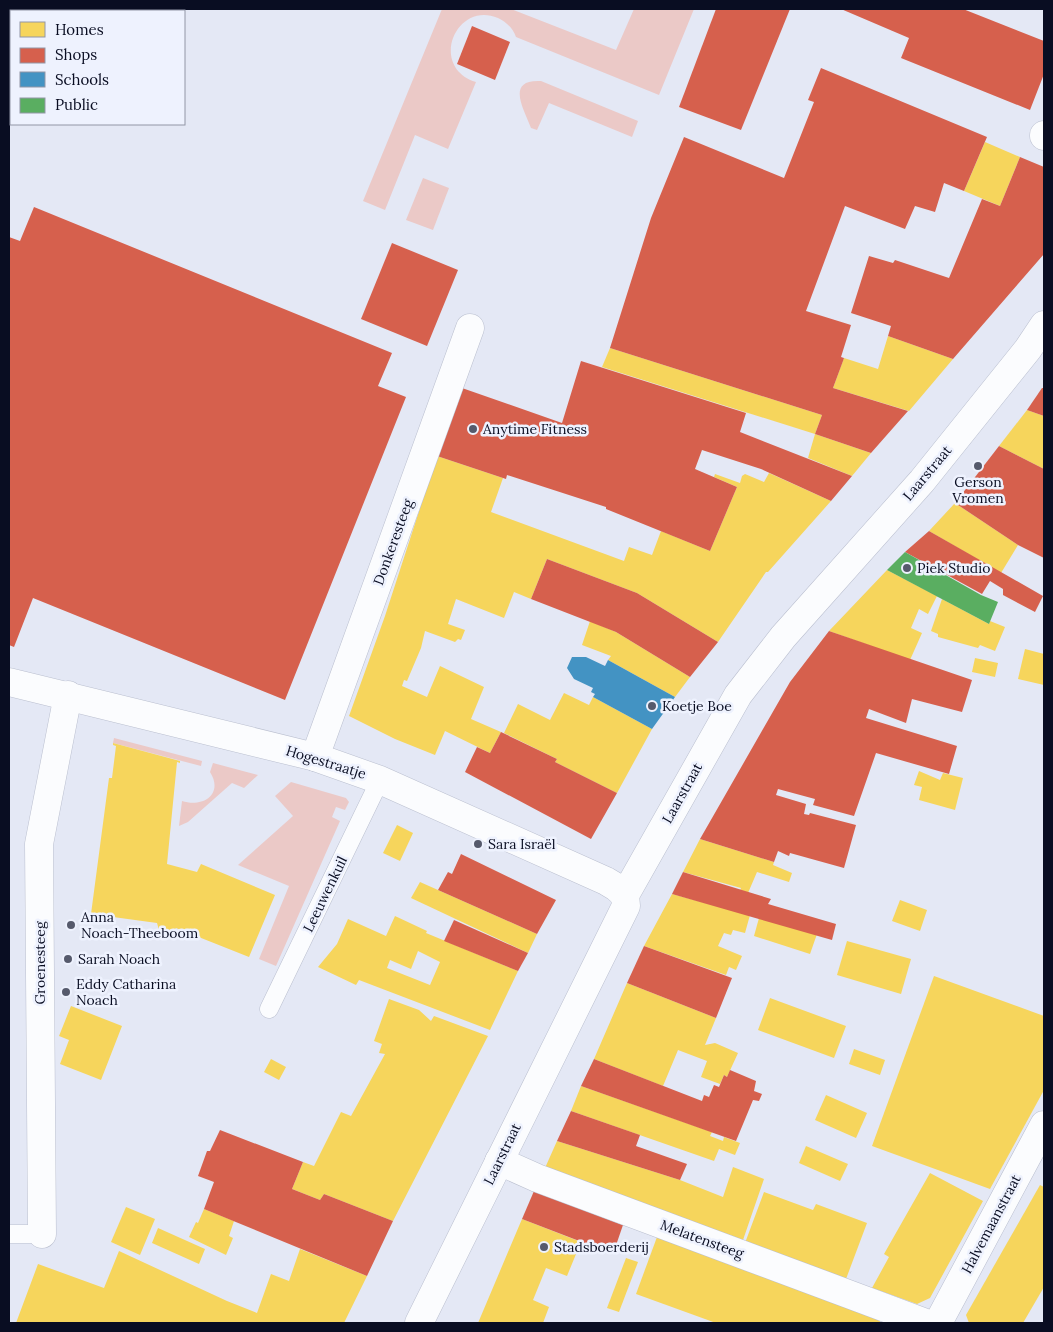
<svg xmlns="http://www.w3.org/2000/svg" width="1053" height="1332" viewBox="0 0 1053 1332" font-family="Lora,serif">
<rect width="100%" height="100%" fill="#e4e8f5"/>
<g fill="#ebc9c7">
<path d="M 442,9 L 511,9 L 616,50 L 634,9 L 694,9 L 659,95 L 516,37 C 513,28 506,22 498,18 C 456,0 428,67 476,82 L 448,149 L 415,135 L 385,210 L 363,201 Z"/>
<path d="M 541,81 L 638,121 L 632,137 L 549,103 L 537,130 L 531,128 C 524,109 505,79 541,81 Z"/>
<path d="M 423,178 L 449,188 L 433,230 L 406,220 Z"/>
<path d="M 114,738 L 202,761 L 201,766 L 113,743 Z"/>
<path d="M 213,763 L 258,775 L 244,788 L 232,783 L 188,822 L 179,826 L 182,801 C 203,808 224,794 210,772 Z"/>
<path d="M 291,782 L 346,798 L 349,802 L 345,810 L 336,807 L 332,817 L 340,821 L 276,966 L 259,959 L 289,886 L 238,865 L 293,816 L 275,796 Z"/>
</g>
<g fill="#f6d55c" fill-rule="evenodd">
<path d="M 985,142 L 1020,157 L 1000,206 L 964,191 Z"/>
<path d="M 888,336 L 953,359 L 909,411 L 833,388 L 844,358 L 878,369 Z"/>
<path d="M 610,348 L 822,415 L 815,434 L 602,367 Z"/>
<path d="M 1027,410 L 1044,416 L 1044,469 L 999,446 Z"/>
<path d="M 815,434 L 871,453 L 852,476 L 808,458 Z"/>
<path d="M 437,456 L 503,478 L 491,512 L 624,561 L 629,547 L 652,555 L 661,531 L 710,551 L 737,487 L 714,477 L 715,474 L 740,483 L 742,476 L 745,474 L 764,482 L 769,473 L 831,501 L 768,572 L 766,572 L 718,642 L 637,593 L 547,559 L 531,599 L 514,592 L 504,618 L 456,599 L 448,624 L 465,630 L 461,640 L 458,639 L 455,642 L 425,631 L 421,648 L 407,681 L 404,680 L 402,686 L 427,697 L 440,666 L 484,687 L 471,719 L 501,732 L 490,753 L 445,731 L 435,755 L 395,739 L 349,716 L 385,616 Z"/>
<path d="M 955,503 L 1018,545 L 1001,573 L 929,531 Z"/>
<path d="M 887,570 L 937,596 L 928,614 L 919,609 L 911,628 L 922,633 L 910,660 L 829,631 Z"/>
<path d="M 942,599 L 989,624 L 990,621 L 1005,627 L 995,651 L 980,645 L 978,648 L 938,637 L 938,634 L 931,631 Z"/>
<path d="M 590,621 L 616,632 L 690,677 L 675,697 L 608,660 L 611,656 L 582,645 Z"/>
<path d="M 1025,649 L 1044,654 L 1044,685 L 1018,679 Z"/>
<path d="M 975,658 L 998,663 L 995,677 L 972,672 Z"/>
<path d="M 564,693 L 589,705 L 593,697 L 652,729 L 617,793 L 555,762 L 557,759 L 504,733 L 518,704 L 550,720 Z"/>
<path d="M 113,743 L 180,761 L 180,763 L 177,762 L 167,864 L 197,872 L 201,864 L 275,895 L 249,957 L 176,928 L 171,933 L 164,934 L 159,930 L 157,923 L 91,914 L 109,778 L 112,778 L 116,746 L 113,745 Z"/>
<path d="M 919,771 L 940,780 L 943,773 L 963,778 L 955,810 L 919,800 L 922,787 L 914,785 Z"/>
<path d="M 397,825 L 413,833 L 400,861 L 383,853 Z"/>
<path d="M 700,839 L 774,862 L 773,865 L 792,873 L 789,882 L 757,872 L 748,893 L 740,891 L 741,888 L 683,872 Z"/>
<path d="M 420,882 L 537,934 L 528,953 L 411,898 Z"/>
<path d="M 672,894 L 750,915 L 745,933 L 733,930 L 731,935 L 724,933 L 718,946 L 742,956 L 736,970 L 729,967 L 726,975 L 644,946 Z"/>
<path d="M 900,900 L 927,910 L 920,931 L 892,921 Z"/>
<path d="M 395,916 L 427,931 L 426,933 L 518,971 L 490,1030 L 359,980 L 356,985 L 318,967 L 337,944 L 348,919 L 386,936 ZM 418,951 L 440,962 L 430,985 L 387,968 L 390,960 L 411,969 Z"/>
<path d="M 759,918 L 817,934 L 810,954 L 754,936 Z"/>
<path d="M 847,941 L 911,959 L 901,994 L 837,975 Z"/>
<path d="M 934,976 L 1044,1016 L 1044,1090 L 990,1189 L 872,1146 Z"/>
<path d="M 627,983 L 716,1018 L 705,1045 L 715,1043 L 738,1053 L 727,1077 L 724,1075 L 720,1084 L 701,1077 L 707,1061 L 678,1050 L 663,1086 L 594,1059 Z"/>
<path d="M 770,998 L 846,1026 L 834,1058 L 758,1030 Z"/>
<path d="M 389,999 L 419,1010 L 431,1021 L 434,1016 L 488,1036 L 393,1221 L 324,1194 L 320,1200 L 292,1189 L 303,1162 L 314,1166 L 341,1112 L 351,1116 L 385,1054 L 379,1053 L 382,1044 L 374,1041 Z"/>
<path d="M 71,1006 L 122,1026 L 101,1080 L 60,1064 L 69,1040 L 59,1036 Z"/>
<path d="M 854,1049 L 885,1060 L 880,1075 L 849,1064 Z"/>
<path d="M 271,1059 L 286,1067 L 279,1080 L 264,1072 Z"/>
<path d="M 581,1086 L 712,1132 L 710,1136 L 723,1141 L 724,1137 L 740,1143 L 735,1155 L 719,1149 L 714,1161 L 571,1111 Z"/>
<path d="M 826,1095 L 867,1113 L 856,1138 L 815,1120 Z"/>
<path d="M 557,1141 L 680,1180 L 723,1197 L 733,1167 L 764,1179 L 743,1240 L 545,1168 Z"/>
<path d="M 806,1146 L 848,1164 L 840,1181 L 799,1163 Z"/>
<path d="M 930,1173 L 983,1201 L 930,1298 L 917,1304 L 872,1288 L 889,1257 L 884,1254 Z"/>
<path d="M 1040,1185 L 1044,1187 L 1044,1287 L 1023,1323 L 969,1323 L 966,1315 Z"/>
<path d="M 764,1192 L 813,1210 L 816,1204 L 867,1223 L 846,1279 L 745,1243 Z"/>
<path d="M 126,1207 L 155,1219 L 140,1255 L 111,1242 Z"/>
<path d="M 204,1209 L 234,1221 L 229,1236 L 233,1238 L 226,1255 L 189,1237 L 196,1222 L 198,1223 Z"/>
<path d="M 522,1219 L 581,1242 L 567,1276 L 546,1268 L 533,1300 L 549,1307 L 543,1323 L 478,1323 Z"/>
<path d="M 158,1228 L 205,1249 L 199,1264 L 152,1243 Z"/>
<path d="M 657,1237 L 881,1320 L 879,1323 L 716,1323 L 636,1294 Z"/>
<path d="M 300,1249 L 367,1276 L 344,1323 L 16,1323 L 38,1264 L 104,1288 L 119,1251 L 227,1301 L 257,1313 L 271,1274 L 289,1281 Z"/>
<path d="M 626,1258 L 638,1262 L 619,1312 L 607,1308 Z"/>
</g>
<g fill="#d6604d">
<path d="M 716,9 L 790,9 L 741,130 L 679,107 Z"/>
<path d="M 841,9 L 963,9 L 1044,41 L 1044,74 L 1030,110 L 901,58 L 909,38 Z"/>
<path d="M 472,26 L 510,42 L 495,80 L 457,64 Z"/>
<path d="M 821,68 L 987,137 L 964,191 L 944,183 L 935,212 L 915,206 L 905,229 L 845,206 L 806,311 L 851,325 L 841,357 L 844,358 L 843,361 L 833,388 L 908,411 L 871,453 L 815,434 L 822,415 L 610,348 L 651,218 L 684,137 L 784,178 L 814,102 L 808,100 Z"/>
<path d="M 1020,157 L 1044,167 L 1044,254 L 953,359 L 888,336 L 891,326 L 851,313 L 869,256 L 893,263 L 895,260 L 949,278 L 982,199 L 1000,206 Z"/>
<path d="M 34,207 L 392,353 L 378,386 L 406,397 L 285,700 L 33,598 L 14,647 L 9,645 L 9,237 L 20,241 Z"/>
<path d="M 392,243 L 458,270 L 427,346 L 361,319 Z"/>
<path d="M 581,361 L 746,413 L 740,432 L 852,476 L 831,501 L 761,469 L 702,450 L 695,469 L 737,487 L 710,551 L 606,509 L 606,507 L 507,475 L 506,479 L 437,456 L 462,388 L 562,423 Z"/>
<path d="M 1042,388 L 1044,388 L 1044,416 L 1027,410 Z"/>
<path d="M 999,446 L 1044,469 L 1044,558 L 1018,545 L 955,503 Z"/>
<path d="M 929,531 L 1043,596 L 1035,612 L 1003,595 L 1003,589 L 990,581 L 982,594 L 905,552 Z"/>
<path d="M 547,559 L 637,593 L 718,642 L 690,677 L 616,632 L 531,599 Z"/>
<path d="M 829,631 L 972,680 L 962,712 L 912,699 L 906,723 L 869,709 L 866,718 L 957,746 L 949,774 L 876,753 L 854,816 L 813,805 L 815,799 L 778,789 L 776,795 L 806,804 L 804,814 L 809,815 L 810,813 L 856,825 L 844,868 L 790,853 L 789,856 L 778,851 L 774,862 L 700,839 L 790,682 Z"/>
<path d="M 501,732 L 557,759 L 555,762 L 617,793 L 591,839 L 465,772 L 477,747 L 490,753 Z"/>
<path d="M 461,854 L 556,900 L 537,934 L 438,890 L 448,872 L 452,874 Z"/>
<path d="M 683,872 L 771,899 L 768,904 L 836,924 L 832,940 L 672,894 Z"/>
<path d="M 454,920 L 528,953 L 518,971 L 444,941 Z"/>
<path d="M 644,946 L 732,978 L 716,1018 L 627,983 Z"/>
<path d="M 594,1059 L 702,1101 L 704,1095 L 709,1097 L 714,1085 L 719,1087 L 724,1075 L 727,1077 L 730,1070 L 756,1081 L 754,1091 L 762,1094 L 759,1101 L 753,1100 L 736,1141 L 581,1086 Z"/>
<path d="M 571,1111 L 640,1135 L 636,1146 L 687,1164 L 680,1180 L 557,1141 Z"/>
<path d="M 220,1130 L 303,1162 L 292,1189 L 320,1200 L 324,1194 L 393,1221 L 367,1276 L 204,1209 L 214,1182 L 198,1176 L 207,1151 L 210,1151 Z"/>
<path d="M 534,1191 L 623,1225 L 613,1254 L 522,1219 Z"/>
</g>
<path fill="#4393c3" d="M 572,657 L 586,657 L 605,666 L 608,660 L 675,697 L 652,729 L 593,697 L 595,694 L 591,692 L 593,688 L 574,679 L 567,668 Z"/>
<path fill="#5aae61" d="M 905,552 L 981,595 L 998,602 L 989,624 L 887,570 Z"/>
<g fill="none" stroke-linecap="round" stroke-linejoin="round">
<g stroke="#babfcf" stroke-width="19">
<g id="lane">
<path d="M 269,1009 L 380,780"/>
<path d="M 9,1234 L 42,1234"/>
</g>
</g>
<g stroke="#babfcf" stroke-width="29">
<g id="street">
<path d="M 1044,135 L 1044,136"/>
<path d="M 9,682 L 315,757 L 380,780 L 606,881 L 616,887 L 625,895"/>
<path d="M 315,757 L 470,328"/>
<path d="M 499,1161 L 537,1178 L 926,1323"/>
<path d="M 42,1234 L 39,844 L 68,695"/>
<path d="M 419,1323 L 626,906 L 625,895 L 738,695 L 783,637 L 922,481 L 1028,349 L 1044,325"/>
<path d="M 938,1323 L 1044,1125"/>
</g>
</g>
<use href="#lane" stroke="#fbfcfe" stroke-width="18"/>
<use href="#street" stroke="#fbfcfe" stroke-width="28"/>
</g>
<g fill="#565a6c" stroke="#eef2fe" stroke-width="2">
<circle cx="473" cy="429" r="5"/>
<circle cx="978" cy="466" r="5"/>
<circle cx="907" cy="568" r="5"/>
<circle cx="652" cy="706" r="5"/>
<circle cx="478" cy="844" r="5"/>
<circle cx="71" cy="925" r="5"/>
<circle cx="68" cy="959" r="5"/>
<circle cx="66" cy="992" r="5"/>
<circle cx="544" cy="1247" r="5"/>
</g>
<g text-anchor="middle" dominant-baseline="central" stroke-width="5" stroke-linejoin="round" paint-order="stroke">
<g font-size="14" fill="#090d22" stroke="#eef2fe" text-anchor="start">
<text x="483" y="429">Anytime Fitness</text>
<text x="978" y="482" text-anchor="middle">Gerson<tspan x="978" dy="16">Vromen</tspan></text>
<text x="917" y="568">Piek Studio</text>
<text x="662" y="706">Koetje Boe</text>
<text x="488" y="844">Sara Israël</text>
<text x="81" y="917">Anna<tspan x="81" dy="16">Noach-Theeboom</tspan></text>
<text x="78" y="959">Sarah Noach</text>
<text x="76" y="984">Eddy Catharina<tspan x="76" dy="16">Noach</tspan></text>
<text x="554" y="1247">Stadsboerderij</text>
</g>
<g font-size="14" fill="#090d22" stroke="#eef2fe">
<text transform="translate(927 473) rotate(-50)">Laarstraat</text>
<text transform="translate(393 542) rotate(-70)">Donkeresteeg</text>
<text transform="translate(326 762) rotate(17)">Hogestraatje</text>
<text transform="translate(682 793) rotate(-61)">Laarstraat</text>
<text transform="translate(325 894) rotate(-64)">Leeuwenkuil</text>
<text transform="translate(40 963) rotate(-90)">Groenesteeg</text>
<text transform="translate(502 1154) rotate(-64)">Laarstraat</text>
<text transform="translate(991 1224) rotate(-62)">Halvemaanstraat</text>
<text transform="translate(702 1239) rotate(20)">Melatensteeg</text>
</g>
</g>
<rect width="1053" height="1332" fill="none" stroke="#090d22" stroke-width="20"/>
<rect x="10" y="10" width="175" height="115" fill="#eef2fe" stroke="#9296a6"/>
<rect x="20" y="22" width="25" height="15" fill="#f6d55c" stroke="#9296a6"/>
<text x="55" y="35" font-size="15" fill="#090d22">Homes</text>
<rect x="20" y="48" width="25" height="15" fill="#d6604d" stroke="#9296a6"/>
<text x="55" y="60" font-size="15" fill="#090d22">Shops</text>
<rect x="20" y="72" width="25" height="15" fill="#4393c3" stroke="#9296a6"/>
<text x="55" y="85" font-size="15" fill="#090d22">Schools</text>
<rect x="20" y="98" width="25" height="15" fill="#5aae61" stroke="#9296a6"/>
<text x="55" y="110" font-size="15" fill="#090d22">Public</text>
</svg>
